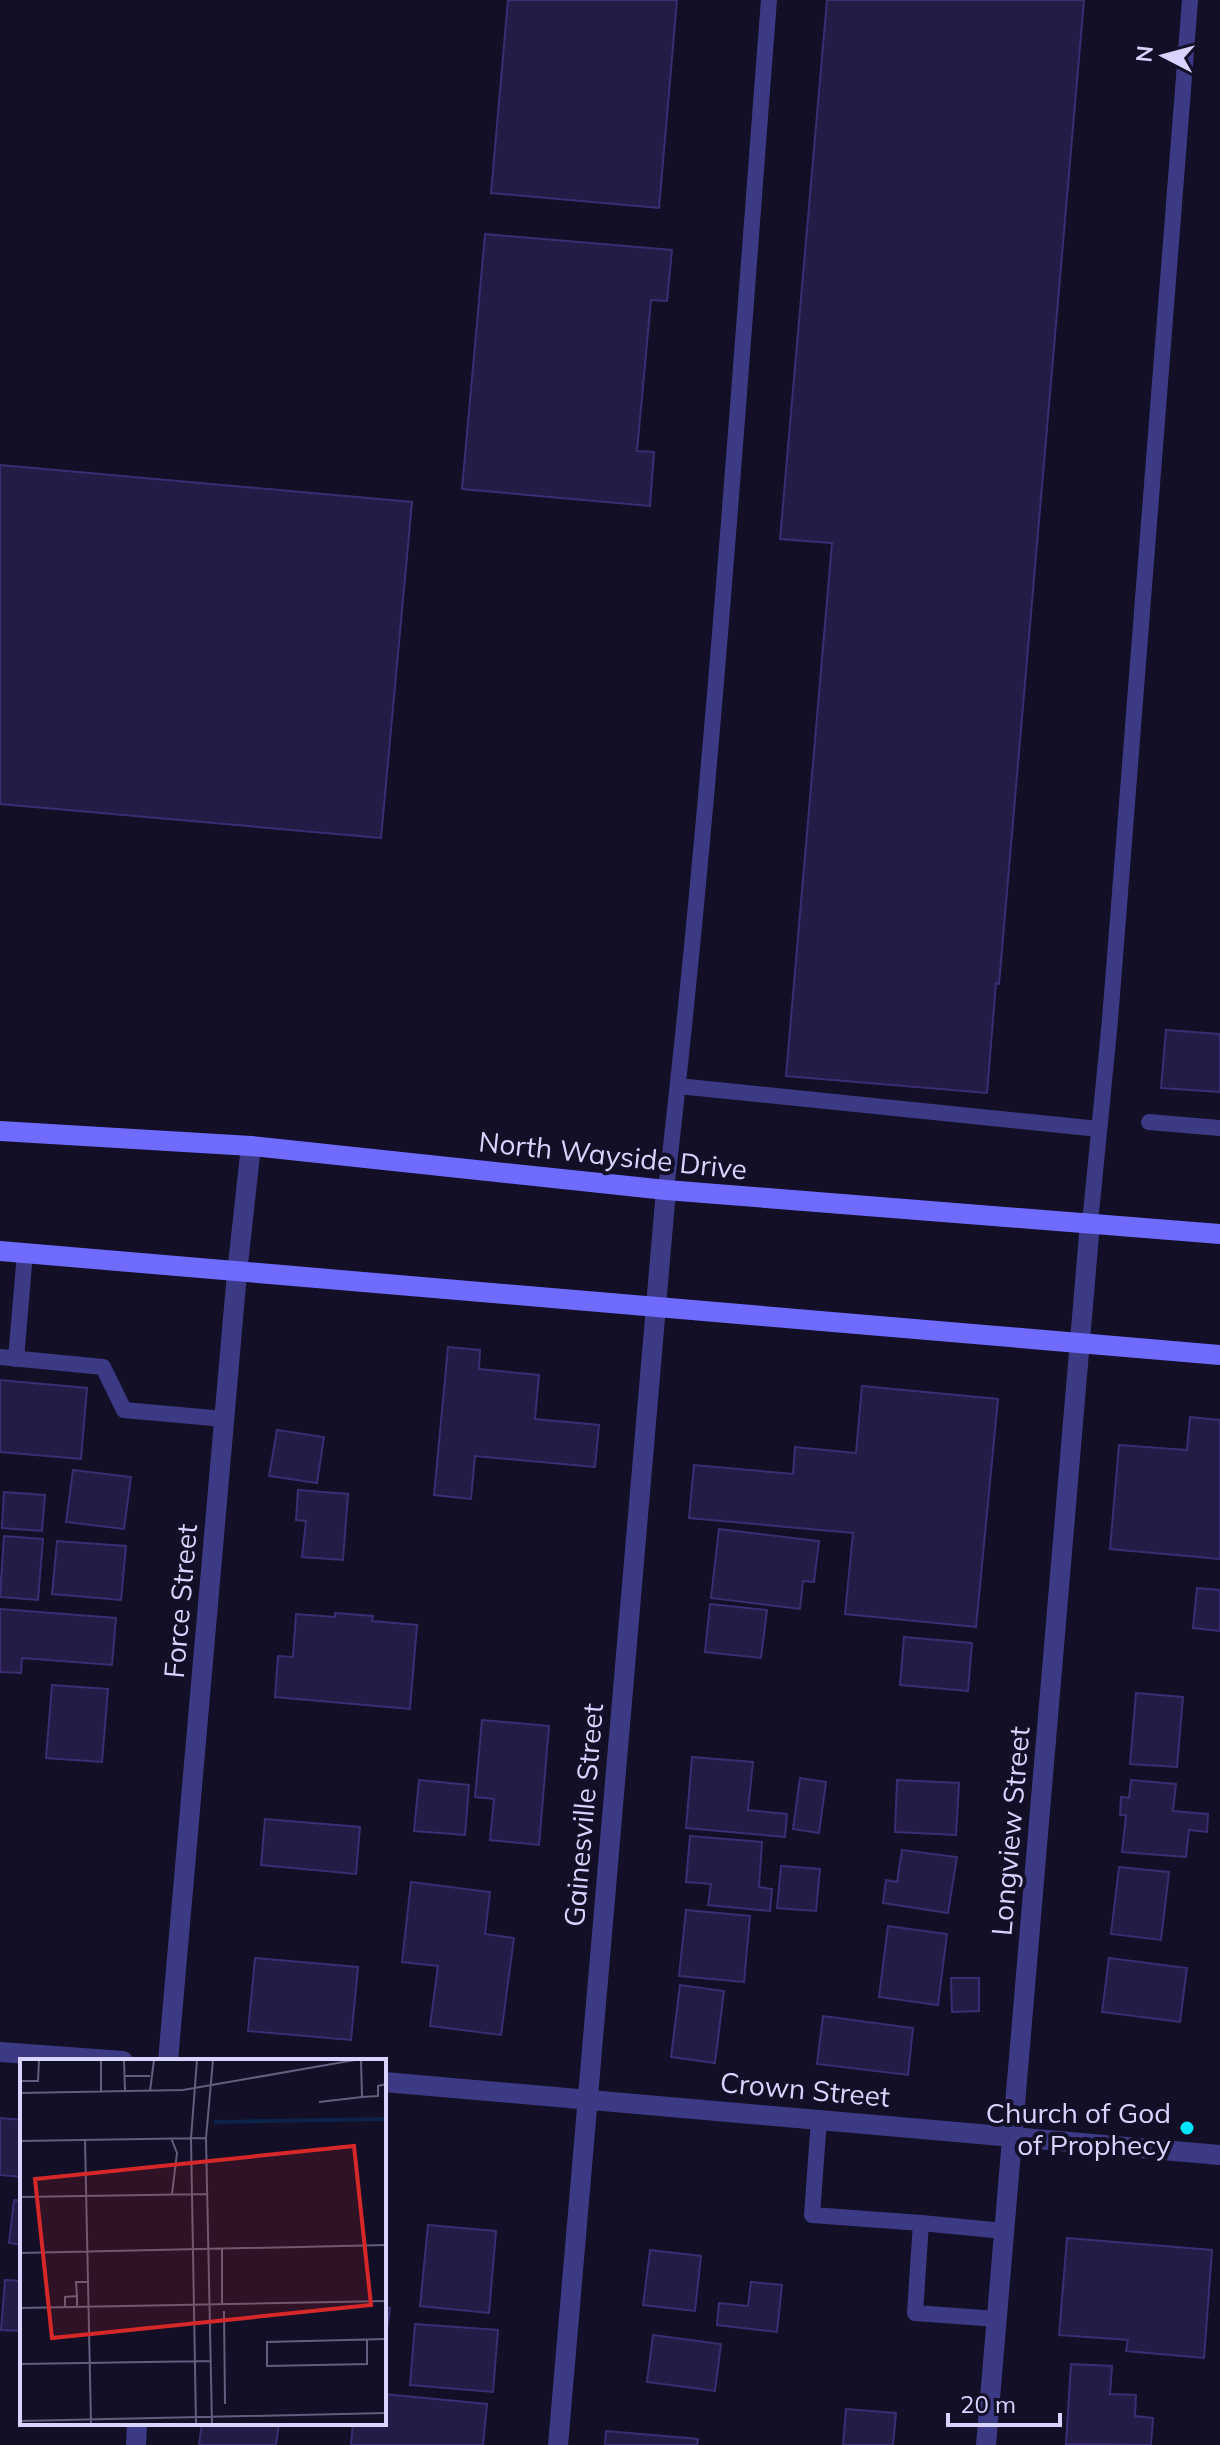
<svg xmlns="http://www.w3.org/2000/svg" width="1220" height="2445" viewBox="0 0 1220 2445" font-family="Mulish,sans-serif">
<rect width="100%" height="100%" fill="#130f26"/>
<g fill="#241b47" stroke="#3b2d73" stroke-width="2">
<path d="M 508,0 L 677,0 L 659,208 L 491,193 Z"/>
<path d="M 827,0 L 1084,0 L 999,984 L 996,983 L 987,1093 L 786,1076 L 832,543 L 780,539 Z"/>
<path d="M 485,234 L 672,250 L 667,301 L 651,300 L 637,451 L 654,452 L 650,506 L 462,489 Z"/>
<path d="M 0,465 L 412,502 L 381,838 L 0,804 Z"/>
<path d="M 1166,1030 L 1220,1034 L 1220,1092 L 1161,1088 Z"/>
<path d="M 448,1347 L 480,1350 L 479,1369 L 539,1375 L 535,1419 L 599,1425 L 595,1467 L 475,1456 L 471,1499 L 434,1495 Z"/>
<path d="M 0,1380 L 87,1388 L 81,1459 L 0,1452 Z"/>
<path d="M 862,1386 L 998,1399 L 976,1627 L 845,1614 L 853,1533 L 689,1518 L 694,1465 L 793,1474 L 795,1447 L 856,1453 Z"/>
<path d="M 1190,1417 L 1220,1420 L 1220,1559 L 1110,1549 L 1119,1445 L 1187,1450 Z"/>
<path d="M 277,1430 L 324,1437 L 317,1483 L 269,1476 Z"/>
<path d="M 73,1470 L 131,1477 L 124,1529 L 66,1522 Z"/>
<path d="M 298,1490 L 348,1494 L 343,1560 L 302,1557 L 306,1521 L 296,1520 Z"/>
<path d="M 4,1492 L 45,1495 L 42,1531 L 2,1528 Z"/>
<path d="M 719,1529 L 819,1541 L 814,1582 L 803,1581 L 800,1609 L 711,1598 Z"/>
<path d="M 4,1536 L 43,1539 L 38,1600 L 0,1597 Z"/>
<path d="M 57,1541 L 126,1546 L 121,1600 L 52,1594 Z"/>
<path d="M 1197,1588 L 1220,1590 L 1220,1631 L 1193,1628 Z"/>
<path d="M 710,1604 L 767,1610 L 761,1658 L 705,1652 Z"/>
<path d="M 0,1609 L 116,1618 L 112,1665 L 22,1658 L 21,1673 L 0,1672 Z"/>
<path d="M 335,1613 L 373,1616 L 372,1621 L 417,1625 L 410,1709 L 275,1697 L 278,1656 L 293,1657 L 296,1614 L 335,1617 Z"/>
<path d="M 904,1637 L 972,1643 L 968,1691 L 900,1685 Z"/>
<path d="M 52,1685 L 108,1689 L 102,1762 L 46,1758 Z"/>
<path d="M 1136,1693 L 1183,1697 L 1177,1767 L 1130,1764 Z"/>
<path d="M 482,1720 L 549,1726 L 539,1845 L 490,1840 L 494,1799 L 475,1797 Z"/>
<path d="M 692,1757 L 753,1762 L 748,1810 L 787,1814 L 785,1837 L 686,1828 Z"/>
<path d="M 800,1778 L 826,1782 L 819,1833 L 793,1829 Z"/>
<path d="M 419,1780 L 469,1785 L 465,1835 L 414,1831 Z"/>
<path d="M 897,1780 L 959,1783 L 956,1835 L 895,1832 Z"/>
<path d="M 1131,1780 L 1176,1784 L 1173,1811 L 1208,1814 L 1207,1832 L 1189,1830 L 1186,1857 L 1122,1852 L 1126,1815 L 1120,1815 L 1121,1797 L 1129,1798 Z"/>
<path d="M 265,1819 L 360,1827 L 356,1874 L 261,1865 Z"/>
<path d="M 690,1836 L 762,1842 L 759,1887 L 772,1889 L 770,1911 L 708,1905 L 711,1884 L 686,1882 Z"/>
<path d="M 902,1850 L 957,1857 L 948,1913 L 883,1903 L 886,1880 L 897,1882 Z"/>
<path d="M 781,1866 L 820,1869 L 816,1911 L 777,1908 Z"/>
<path d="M 1119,1867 L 1169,1872 L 1161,1940 L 1111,1934 Z"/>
<path d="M 411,1882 L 490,1892 L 485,1934 L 514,1938 L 501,2035 L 430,2026 L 438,1966 L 402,1962 Z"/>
<path d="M 686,1910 L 750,1916 L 744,1982 L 679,1976 Z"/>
<path d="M 888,1926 L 947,1934 L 938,2005 L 879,1997 Z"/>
<path d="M 255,1958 L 358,1967 L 351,2040 L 248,2031 Z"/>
<path d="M 1109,1958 L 1187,1968 L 1180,2022 L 1102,2012 Z"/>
<path d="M 951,1978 L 979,1978 L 979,2011 L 952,2012 Z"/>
<path d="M 680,1985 L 724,1991 L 715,2063 L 671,2057 Z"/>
<path d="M 823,2016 L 913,2028 L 908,2075 L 817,2064 Z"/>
<path d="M 0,2118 L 22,2120 L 22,2177 L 0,2175 Z"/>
<path d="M 14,2200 L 22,2201 L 22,2245 L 9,2243 Z"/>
<path d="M 428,2225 L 496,2231 L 489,2313 L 420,2306 Z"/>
<path d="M 1067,2238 L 1212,2250 L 1204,2358 L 1126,2351 L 1128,2340 L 1059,2335 Z"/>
<path d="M 650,2250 L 701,2256 L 695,2311 L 643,2305 Z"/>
<path d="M 5,2280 L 22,2281 L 22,2331 L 1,2330 Z"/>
<path d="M 751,2282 L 782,2285 L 777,2332 L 717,2325 L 719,2303 L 748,2306 Z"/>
<path d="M 384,2307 L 390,2308 L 384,2350 Z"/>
<path d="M 415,2324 L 498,2330 L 493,2392 L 410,2385 Z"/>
<path d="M 653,2335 L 721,2344 L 715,2391 L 647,2382 Z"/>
<path d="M 1071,2364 L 1112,2366 L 1110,2394 L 1136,2395 L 1135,2416 L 1153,2418 L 1151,2445 L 1066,2444 Z"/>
<path d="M 384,2394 L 487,2404 L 483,2445 L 351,2445 L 353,2423 L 384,2423 Z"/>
<path d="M 846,2409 L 896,2413 L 893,2445 L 843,2445 Z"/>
<path d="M 202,2423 L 279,2423 L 276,2445 L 199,2445 Z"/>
<path d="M 606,2431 L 698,2439 L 697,2445 L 605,2445 Z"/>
</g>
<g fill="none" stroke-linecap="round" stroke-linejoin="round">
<g stroke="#3d3a85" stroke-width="16">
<path d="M 678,1086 L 1099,1129"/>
<path d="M 1149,1122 L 1220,1128"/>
<path d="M 666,1190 C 712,795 738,397 769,0"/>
<path d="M 1090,1223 L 1110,1020 L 1190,0"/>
<path d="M 0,1357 L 103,1367 L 124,1410 L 224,1419"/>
<path d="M 16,1359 L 25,1253"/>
<path d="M 819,2119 L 812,2215 L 921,2223"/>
<path d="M 997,2319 L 915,2313 L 921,2223 L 1004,2231"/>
</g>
<g stroke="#3d3a85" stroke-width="20">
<path d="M 0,2052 L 123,2061"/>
<path d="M 168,2061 L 237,1273 L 251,1146"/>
<path d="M 384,2082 L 1220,2155"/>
<path d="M 136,2445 L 137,2423"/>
<path d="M 558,2445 L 666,1190"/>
<path d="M 986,2445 L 1090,1223"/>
</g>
<g stroke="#6f6bff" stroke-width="20">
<path d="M 0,1131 L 251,1146 L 666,1190 L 1220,1234"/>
<path d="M 0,1251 L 1220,1355"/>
</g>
</g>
<circle fill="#00e5ff" stroke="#130f26" stroke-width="3" cx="1187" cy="2128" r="8"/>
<g text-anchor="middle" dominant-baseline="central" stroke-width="8" stroke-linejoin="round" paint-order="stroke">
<g font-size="28" fill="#d9d4ff" stroke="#130f26">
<text transform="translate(613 1155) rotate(6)">North Wayside Drive</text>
<text transform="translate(180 1601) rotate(-85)">Force Street</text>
<text transform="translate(583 1815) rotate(-85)">Gainesville Street</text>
<text transform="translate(1010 1831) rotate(-85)">Longview Street</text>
<text transform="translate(805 2089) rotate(5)">Crown Street</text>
</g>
<g font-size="28" fill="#d9d4ff" stroke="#130f26" text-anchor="end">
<text x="1171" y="2112">Church of God<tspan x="1171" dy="32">of Prophecy</tspan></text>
</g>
</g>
<g transform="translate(20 2059)">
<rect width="366" height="366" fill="#130f26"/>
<path fill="none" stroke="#0c2248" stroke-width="4" d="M 194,63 L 366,60"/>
<path fill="none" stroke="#625e7d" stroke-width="2" d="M 81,1 L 81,33M 104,1 L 105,32M 341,1 L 342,38 L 358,37 L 358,27 L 366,25M 104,17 L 130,17M 0,22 L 18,22 L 19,1M 130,32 L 134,1M 0,34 L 163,31 L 335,1M 299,43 L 342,38M 151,79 L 157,94 L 152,135M 65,81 L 71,365M 0,82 L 186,79M 0,138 L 188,135M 202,190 L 202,246M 0,194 L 366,186M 57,237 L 56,223 L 69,223M 0,249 L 366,242M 45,249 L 45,238 L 57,237 L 57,248M 204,252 L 205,345M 347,281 L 347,305 L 247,307 L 247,283 L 366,280M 0,305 L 190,302M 0,362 L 366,354M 176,365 L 171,79 L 177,1M 192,365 L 186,79 L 193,1"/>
<path fill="#d62828" fill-opacity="0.15" stroke="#d62828" stroke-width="4" d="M 334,87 L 351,246 L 32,279 L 15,120 Z"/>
<rect width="366" height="366" fill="none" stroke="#d9d4ff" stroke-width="4"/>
</g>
<g transform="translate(1164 56) rotate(276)" stroke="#130f26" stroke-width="6" paint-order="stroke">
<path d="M0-6L14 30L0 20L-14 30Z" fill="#d9d4ff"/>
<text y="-12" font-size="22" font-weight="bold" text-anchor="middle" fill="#d9d4ff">N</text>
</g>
<path d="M948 2413v12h112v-12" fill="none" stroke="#d9d4ff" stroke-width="4"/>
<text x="960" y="2413" font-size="24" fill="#d9d4ff" stroke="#130f26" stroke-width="6" paint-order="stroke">20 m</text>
</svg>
